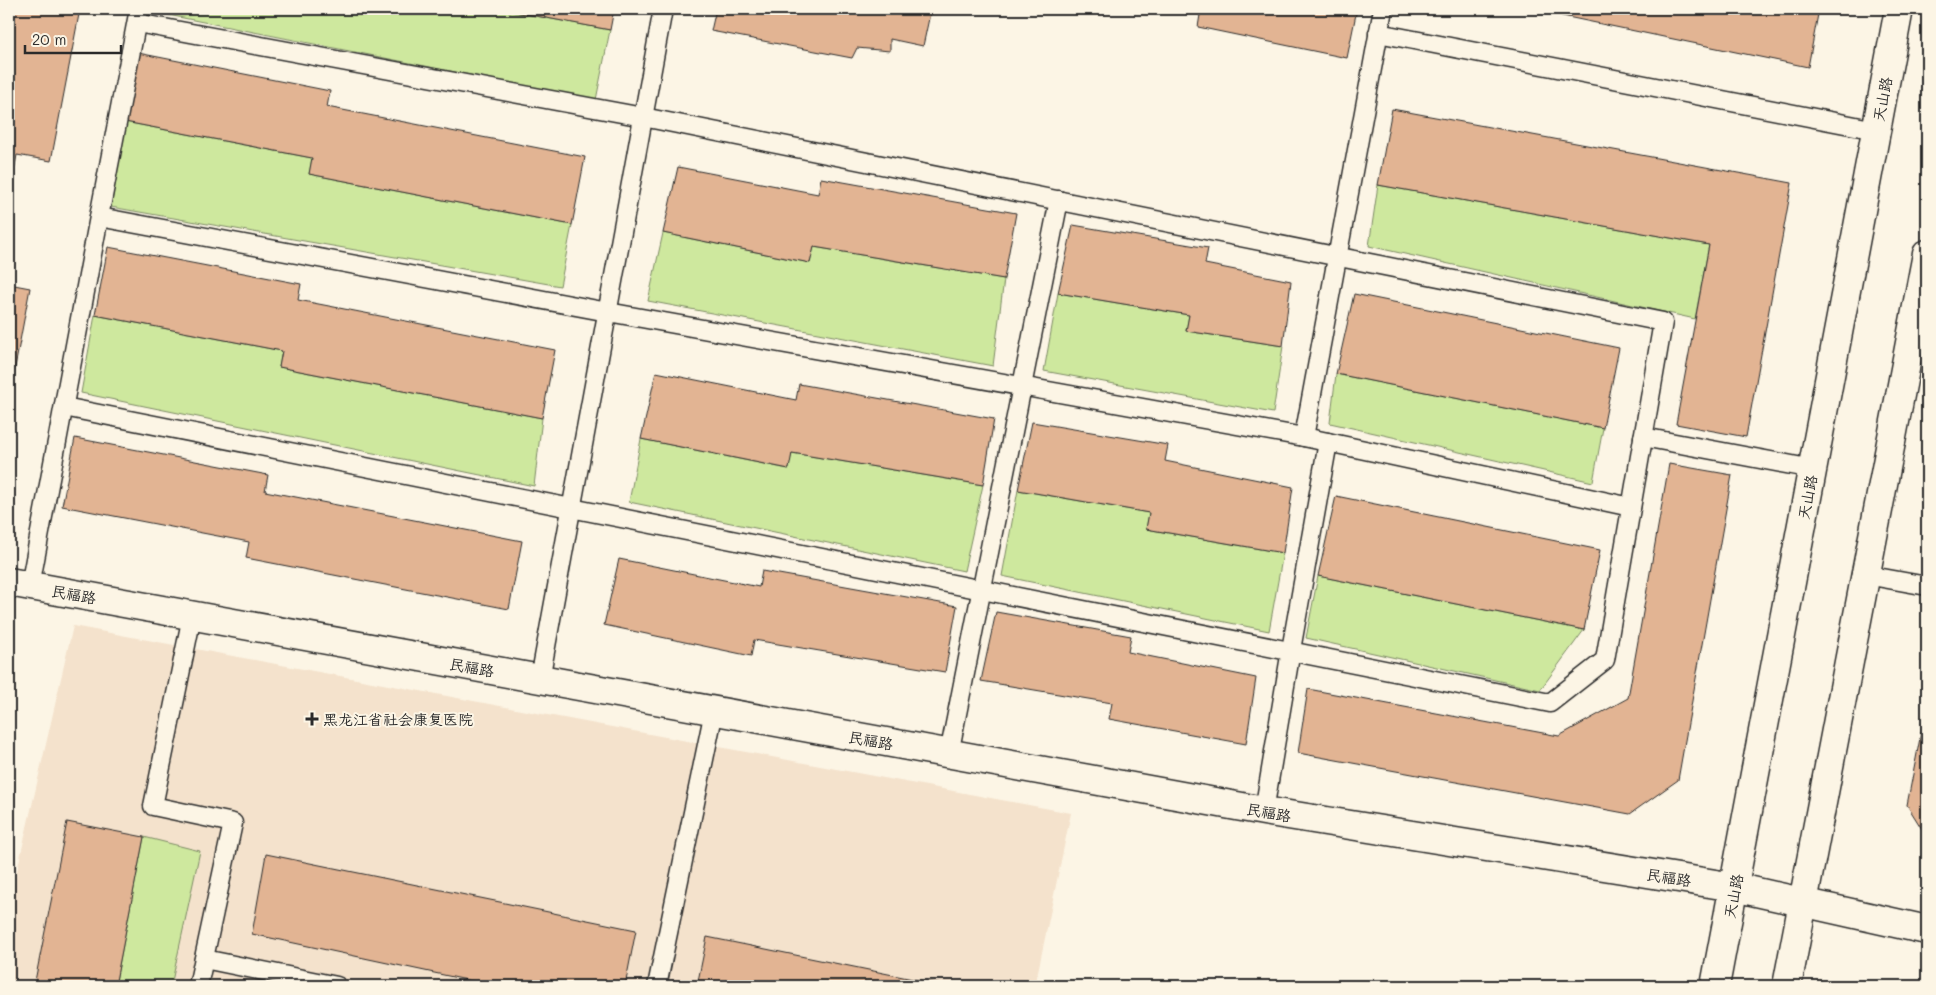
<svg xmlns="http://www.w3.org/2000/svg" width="1936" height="995" viewBox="0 0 1936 995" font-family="Mali,'LXGW WenKai TC',sans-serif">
<rect width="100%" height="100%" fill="#fcf5e5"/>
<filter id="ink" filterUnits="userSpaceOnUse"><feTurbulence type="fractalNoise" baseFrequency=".02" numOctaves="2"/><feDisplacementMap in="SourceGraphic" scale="10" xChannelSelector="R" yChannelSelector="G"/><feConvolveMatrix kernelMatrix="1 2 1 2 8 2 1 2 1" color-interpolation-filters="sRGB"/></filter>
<g filter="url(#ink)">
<path fill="#f4e2cc" d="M 73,626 L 1071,813 L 1035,986 L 9,986 L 9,906 Z"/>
<g fill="#cee89e" stroke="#7c8a64">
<path d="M 149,9 L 499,9 L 610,30 L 596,100 L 148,11 Z"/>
<path d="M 125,122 L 312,158 L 309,174 L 572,225 L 560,286 L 111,207 Z"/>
<path d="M 1378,185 L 1709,245 L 1695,319 L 1369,246 Z"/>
<path d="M 663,233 L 810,263 L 814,247 L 1004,279 L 993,366 L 648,301 Z"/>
<path d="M 1058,293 L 1189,315 L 1186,331 L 1283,346 L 1273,413 L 1044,371 Z"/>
<path d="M 95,315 L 282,351 L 279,367 L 542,418 L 534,486 L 81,393 Z"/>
<path d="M 1336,374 L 1603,428 L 1593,482 L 1330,423 Z"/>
<path d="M 641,439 L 788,469 L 792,453 L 983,485 L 964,571 L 629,502 Z"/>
<path d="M 1018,490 L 1149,513 L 1146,529 L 1283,553 L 1269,631 L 1002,576 Z"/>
<path d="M 1318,576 L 1584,630 L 1540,690 L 1306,638 Z"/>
<path d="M 144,837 L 200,851 L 171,986 L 115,986 Z"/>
</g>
<g fill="#e2b493" stroke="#2b2b2b">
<path d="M 9,9 L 80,9 L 51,161 L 17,155 L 9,198 Z"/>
<path d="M 499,9 L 614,9 L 610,30 Z"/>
<path d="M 716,9 L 931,9 L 923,46 L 890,39 L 890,51 L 857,48 L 852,58 L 711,31 Z"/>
<path d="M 1173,9 L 1357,9 L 1347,58 L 1198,27 L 1200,15 Z"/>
<path d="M 1529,9 L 1819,9 L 1808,67 Z"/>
<path d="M 138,53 L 330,91 L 327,107 L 585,157 L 572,225 L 309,174 L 312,158 L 125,122 Z"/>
<path d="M 1392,109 L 1792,183 L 1746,437 L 1676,424 L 1709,245 L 1378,185 Z"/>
<path d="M 678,167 L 818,194 L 821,178 L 1016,213 L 1004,279 L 814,247 L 810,263 L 663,233 Z"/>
<path d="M 1073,225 L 1208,248 L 1205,264 L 1291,281 L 1283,346 L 1186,331 L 1189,315 L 1058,293 Z"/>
<path d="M 108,247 L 301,284 L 298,300 L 555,350 L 542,418 L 279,367 L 282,351 L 95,315 Z"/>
<path d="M 9,284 L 30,288 L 9,399 Z"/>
<path d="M 1354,294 L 1619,348 L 1603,428 L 1336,374 Z"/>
<path d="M 656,372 L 796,400 L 799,384 L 994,419 L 983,485 L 792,453 L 789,469 L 641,439 Z"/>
<path d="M 1032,422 L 1168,445 L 1165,461 L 1293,487 L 1283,553 L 1146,529 L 1149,513 L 1018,490 Z"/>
<path d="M 75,438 L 268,475 L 265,491 L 522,541 L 509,609 L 246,558 L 249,542 L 62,506 Z"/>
<path d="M 1669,464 L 1732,475 L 1678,780 L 1630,814 L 1298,753 L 1308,689 L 1559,736 L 1628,698 Z"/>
<path d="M 1336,496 L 1600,550 L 1584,630 L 1318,576 Z"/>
<path d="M 619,559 L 759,587 L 762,571 L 957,606 L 945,672 L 754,640 L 751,656 L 604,625 Z"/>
<path d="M 996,612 L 1131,636 L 1128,652 L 1256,678 L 1246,744 L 1109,719 L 1112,703 L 981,681 Z"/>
<path d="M 1927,702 L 1927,837 L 1907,805 Z"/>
<path d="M 67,822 L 144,837 L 115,986 L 34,986 Z"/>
<path d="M 266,854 L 636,930 L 625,986 L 495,986 L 252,934 Z"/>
<path d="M 707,937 L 947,986 L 697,986 Z"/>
</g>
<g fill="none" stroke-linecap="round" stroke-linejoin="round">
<g stroke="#2b2b2b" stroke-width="21">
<g id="service">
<path d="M 139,9 L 99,217 L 608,312 L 1304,437 L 1383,9"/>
<path d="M 1378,33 L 1876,130"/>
<path d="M 64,407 L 1550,703 L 1605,660 L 1663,322 L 643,117 L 137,23"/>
<path d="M 1304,437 L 1631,507"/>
<path d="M 1643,437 L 1813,469"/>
<path d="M 1866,575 L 1927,586"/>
<path d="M 30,586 L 99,217"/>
<path d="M 192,616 L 153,806 L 233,823 L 198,986"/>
<path d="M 540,679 L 663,9"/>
<path d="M 949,754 L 1059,200"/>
<path d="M 1264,811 L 1291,650 L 1328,442"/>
<path d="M 204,959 L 337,986"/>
<path d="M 657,986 L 714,711"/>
</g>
</g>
<g stroke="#2b2b2b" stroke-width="31">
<path id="minor" d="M 1734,887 L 1927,930"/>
</g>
<g stroke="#2b2b2b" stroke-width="31">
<g id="tertiary">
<path d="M 9,582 L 1264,811 L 1734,887"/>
<path d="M 1715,986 L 1899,9"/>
<path d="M 1787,986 L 1927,254"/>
</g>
</g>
<use href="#service" stroke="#fcf5e5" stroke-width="18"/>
<use href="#minor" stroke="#fcf5e5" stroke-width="28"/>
<use href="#tertiary" stroke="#fcf5e5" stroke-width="28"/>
</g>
</g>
<path fill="#2b2b2b" stroke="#fcf5e5" stroke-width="2" d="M309.5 711.5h5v5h5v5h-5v5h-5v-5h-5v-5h5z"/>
<g text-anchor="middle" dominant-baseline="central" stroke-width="4" stroke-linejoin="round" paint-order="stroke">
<g font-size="15" fill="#2b2b2b" stroke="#fcf5e5">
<text transform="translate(1882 99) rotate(-79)">天山路</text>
<text transform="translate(1807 497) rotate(-79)">天山路</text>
<text transform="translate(74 594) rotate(10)">民福路</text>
<text transform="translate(472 667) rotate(10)">民福路</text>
<text transform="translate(871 740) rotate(10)">民福路</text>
<text transform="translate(1269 812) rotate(10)">民福路</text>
<text transform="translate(1669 877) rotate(9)">民福路</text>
<text transform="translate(1733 896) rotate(-79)">天山路</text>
</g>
<g font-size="15" fill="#2b2b2b" stroke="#fcf5e5" text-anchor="start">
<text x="323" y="719">黑龙江省社会康复医院</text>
</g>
</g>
<rect width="1936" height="995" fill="none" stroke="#fcf5e5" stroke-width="30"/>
<rect x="15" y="15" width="1906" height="965" fill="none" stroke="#2b2b2b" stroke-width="2" filter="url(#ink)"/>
<path d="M25 45v8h96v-8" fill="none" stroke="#2b2b2b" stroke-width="2.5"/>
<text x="32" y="45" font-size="15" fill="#2b2b2b" stroke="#fcf5e5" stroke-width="4" paint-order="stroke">20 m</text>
</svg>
